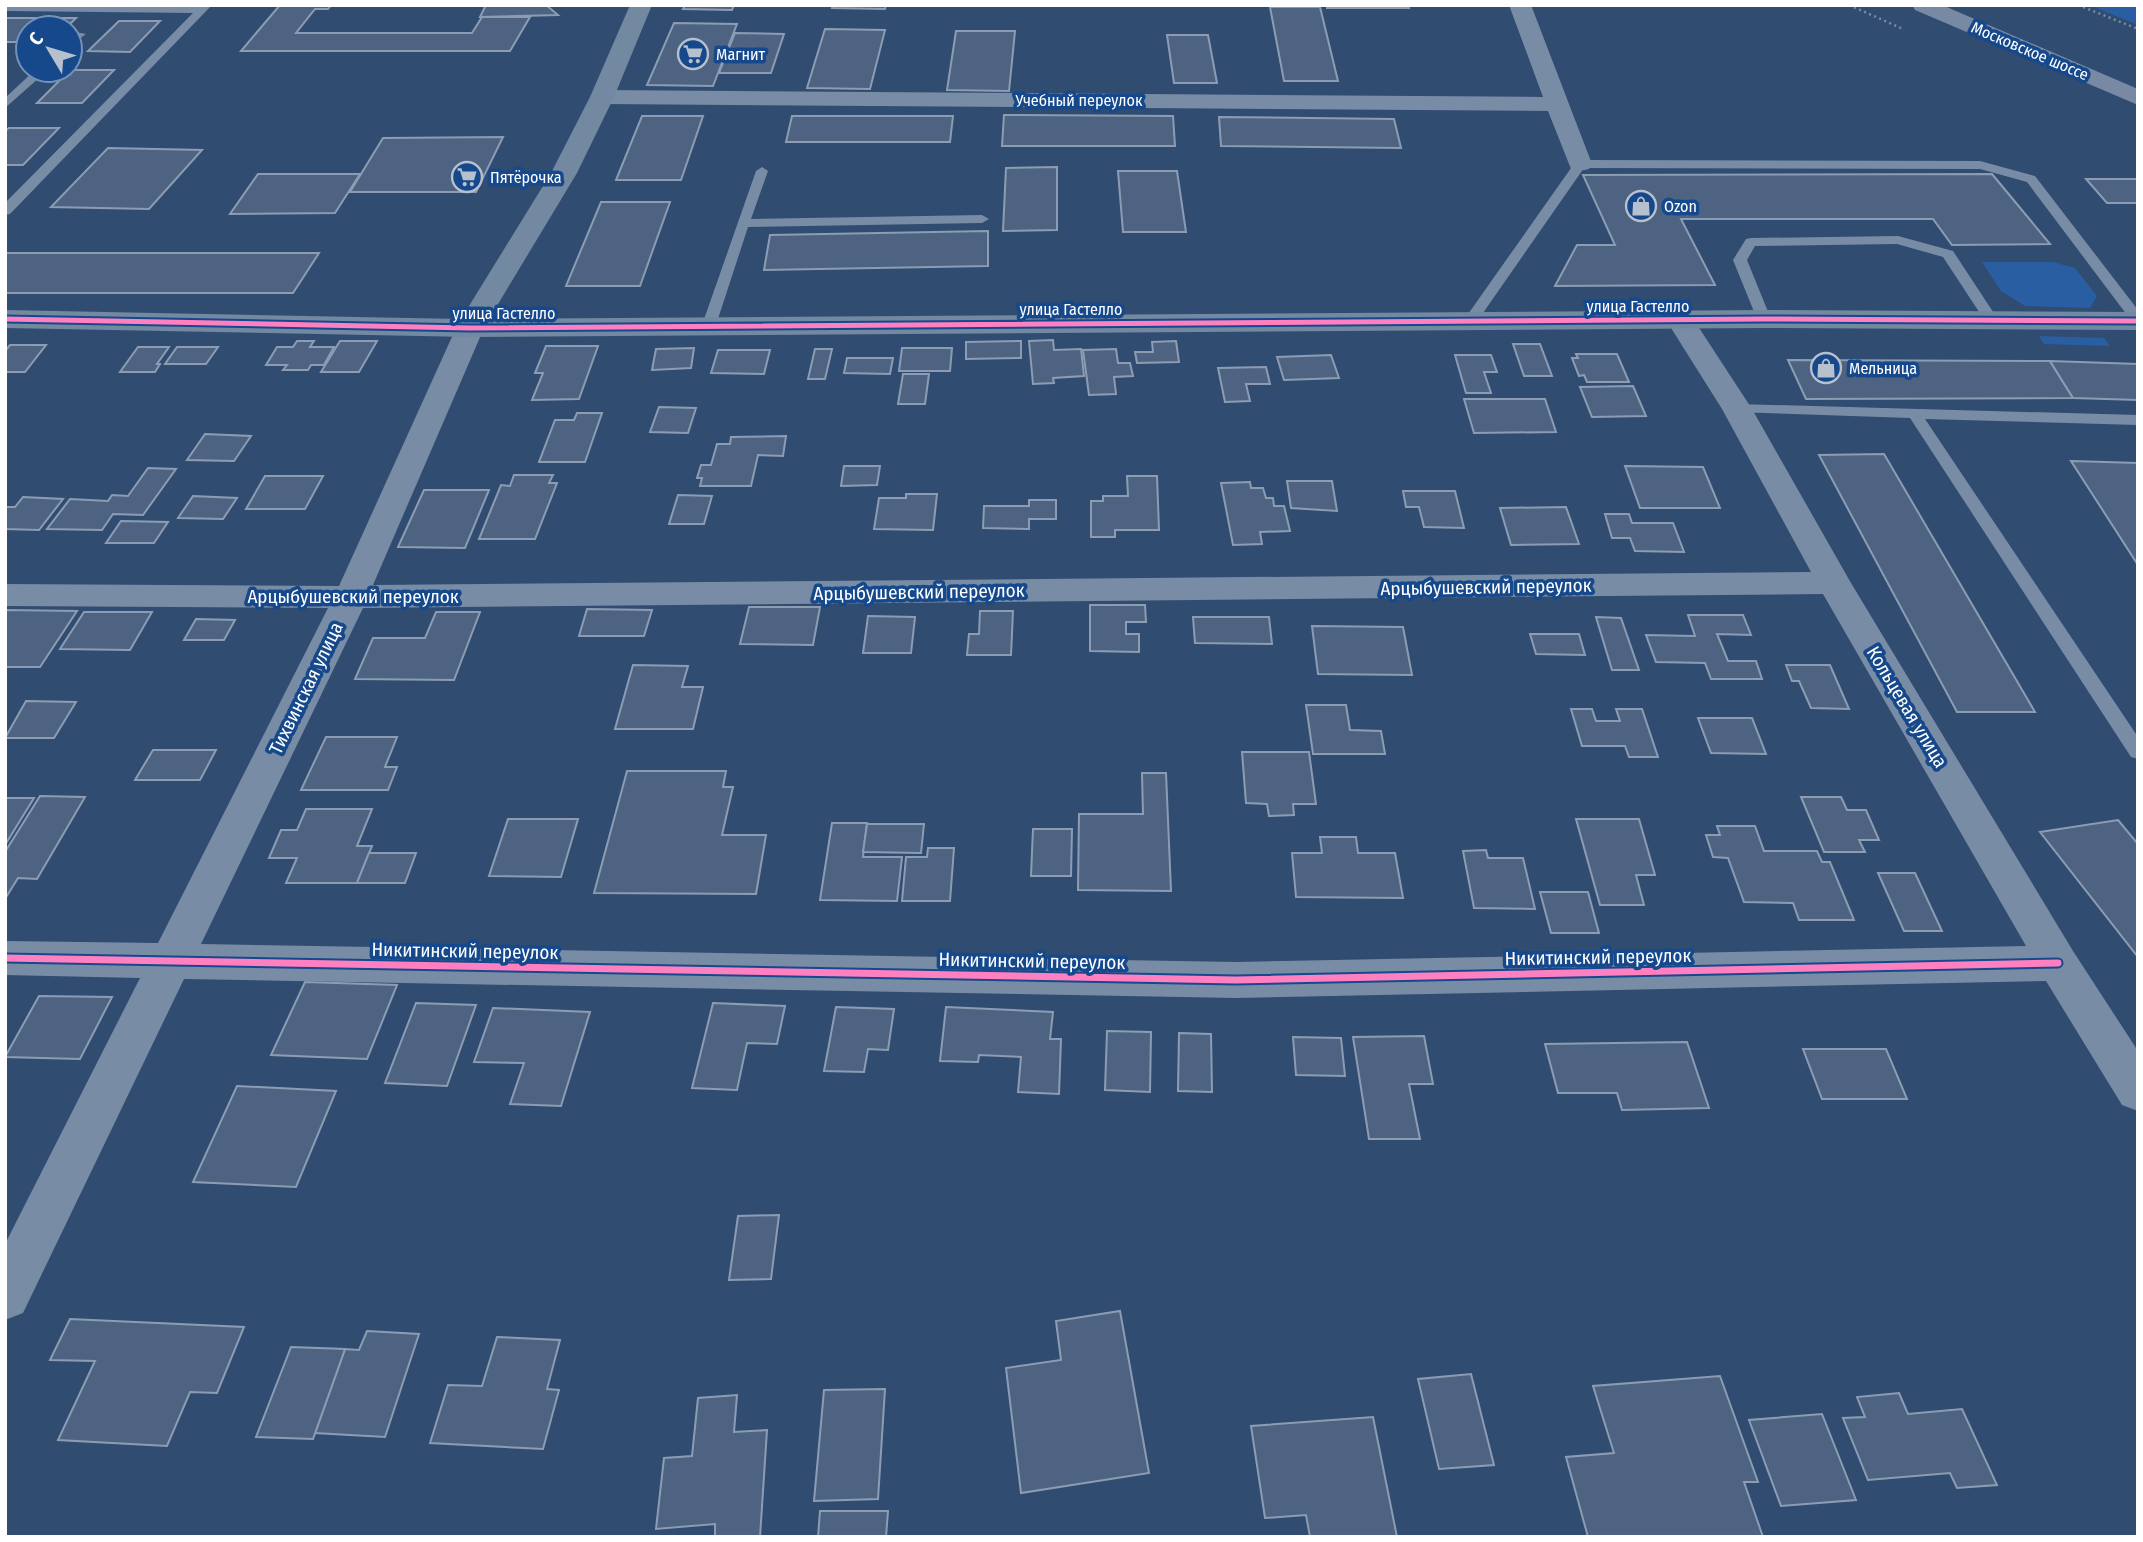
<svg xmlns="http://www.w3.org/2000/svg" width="2143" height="1542" viewBox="0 0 2143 1542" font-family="'Fira Sans Condensed',sans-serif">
<rect width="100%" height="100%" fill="#314c71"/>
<g fill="#295ea2">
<path d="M 2089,5 L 2138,5 L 2138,25 Z"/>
<path d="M 1982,262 L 2053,262 L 2075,268 L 2097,296 L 2090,308 L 2025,306 L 2001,291 Z"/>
<path d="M 2039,336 L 2104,338 L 2110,346 L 2044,344 Z"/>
</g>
<g fill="#4d6381" stroke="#8c9db3" stroke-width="2">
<path d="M 280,5 L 331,5 L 328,9 L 315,9 L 296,33 L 472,33 L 482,17 L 530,17 L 510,51 L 241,51 Z"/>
<path d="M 486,5 L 546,5 L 558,15 L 480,17 Z"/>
<path d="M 685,5 L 734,5 L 732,10 L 683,9 Z"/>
<path d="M 833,5 L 886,5 L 885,9 L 832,8 Z"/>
<path d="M 1327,5 L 1408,5 L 1409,8 L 1327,8 Z"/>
<path d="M 1270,7 L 1320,7 L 1338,81 L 1284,81 Z"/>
<path d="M 5,18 L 76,18 L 66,28 L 28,28 L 28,42 L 5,42 Z"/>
<path d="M 119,21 L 160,21 L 130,52 L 88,51 Z"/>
<path d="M 674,23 L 737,24 L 713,86 L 647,85 Z"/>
<path d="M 825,29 L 885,30 L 870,89 L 807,88 Z"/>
<path d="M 956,31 L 1015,31 L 1009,91 L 947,90 Z"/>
<path d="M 735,33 L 784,34 L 771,73 L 719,73 Z"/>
<path d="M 1167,35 L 1208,35 L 1217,83 L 1174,83 Z"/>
<path d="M 70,70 L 114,70 L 82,103 L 37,103 Z"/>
<path d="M 1004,115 L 1173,116 L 1175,146 L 1002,146 Z"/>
<path d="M 642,116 L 703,116 L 681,180 L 616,180 Z"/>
<path d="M 792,116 L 953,116 L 950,142 L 786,142 Z"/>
<path d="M 1219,117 L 1394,119 L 1401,148 L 1221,146 Z"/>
<path d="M 9,128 L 59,128 L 23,165 L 5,165 L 5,131 Z"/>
<path d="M 503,137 L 476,192 L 350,192 L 383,138 Z"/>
<path d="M 108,148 L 202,150 L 149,209 L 51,207 Z"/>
<path d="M 1057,167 L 1057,230 L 1003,231 L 1006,168 Z"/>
<path d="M 1118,171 L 1177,171 L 1186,232 L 1123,232 Z"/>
<path d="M 258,174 L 360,174 L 335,213 L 230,214 Z"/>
<path d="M 1992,174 L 2050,244 L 1952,245 L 1933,219 L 1681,219 L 1715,285 L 1555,286 L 1577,245 L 1615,245 L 1583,175 Z"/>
<path d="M 2086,179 L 2138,179 L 2138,203 L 2107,203 Z"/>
<path d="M 601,202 L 670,202 L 640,286 L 566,286 Z"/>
<path d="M 988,231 L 988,266 L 764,270 L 770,235 Z"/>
<path d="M 5,253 L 319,253 L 293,293 L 5,293 Z"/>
<path d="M 1053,340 L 1054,350 L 1081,349 L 1084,376 L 1053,378 L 1054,383 L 1033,384 L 1029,341 Z"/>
<path d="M 297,341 L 314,341 L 310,347 L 334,347 L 324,365 L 311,365 L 308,370 L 283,370 L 287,365 L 266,365 L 277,347 L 293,347 Z"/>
<path d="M 340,341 L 377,341 L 359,372 L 321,372 Z"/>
<path d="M 1021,341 L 1021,358 L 966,359 L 966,342 Z"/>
<path d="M 1176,341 L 1179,362 L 1137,363 L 1135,352 L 1153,352 L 1152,342 Z"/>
<path d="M 1513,344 L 1540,344 L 1552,376 L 1524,376 Z"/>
<path d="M 10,345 L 46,345 L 25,372 L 5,372 L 5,351 Z"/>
<path d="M 546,346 L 598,346 L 579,399 L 532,400 L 543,373 L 535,373 Z"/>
<path d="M 138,347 L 169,347 L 157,364 L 160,364 L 155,372 L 120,372 Z"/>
<path d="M 177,347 L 218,347 L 206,364 L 165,364 Z"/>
<path d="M 694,348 L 691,368 L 652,370 L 656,349 Z"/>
<path d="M 902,348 L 952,348 L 950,371 L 899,371 Z"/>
<path d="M 815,349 L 832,349 L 825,379 L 808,379 Z"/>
<path d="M 1116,349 L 1118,363 L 1130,363 L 1133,376 L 1114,377 L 1116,394 L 1089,395 L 1083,350 Z"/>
<path d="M 718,350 L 770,350 L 764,374 L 711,373 Z"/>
<path d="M 1576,354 L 1617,354 L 1629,382 L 1587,382 L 1584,375 L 1579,376 L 1572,358 L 1578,358 Z"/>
<path d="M 1331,355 L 1339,378 L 1284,380 L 1277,357 Z"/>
<path d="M 1455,355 L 1491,355 L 1497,372 L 1484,372 L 1491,393 L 1466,393 Z"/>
<path d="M 847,358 L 893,358 L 890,374 L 844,373 Z"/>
<path d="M 1788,360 L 2050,361 L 2073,398 L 1806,399 Z"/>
<path d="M 2050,361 L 2138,364 L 2138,400 L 2073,398 Z"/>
<path d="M 1266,367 L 1270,384 L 1246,384 L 1250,401 L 1225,402 L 1218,368 Z"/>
<path d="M 903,374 L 929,374 L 925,404 L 898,404 Z"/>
<path d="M 1633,386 L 1646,416 L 1592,417 L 1580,387 Z"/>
<path d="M 1464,399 L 1545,399 L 1556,432 L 1474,433 Z"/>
<path d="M 659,407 L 696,408 L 688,433 L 650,432 Z"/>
<path d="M 577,413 L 602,413 L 585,462 L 539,462 L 555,420 L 574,420 Z"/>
<path d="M 205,434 L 251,436 L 234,461 L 187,460 Z"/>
<path d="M 786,436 L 783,456 L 758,455 L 751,486 L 700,486 L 702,478 L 697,478 L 701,465 L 711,465 L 717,444 L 730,444 L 731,437 Z"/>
<path d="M 1884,454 L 2035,712 L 1957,712 L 1819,455 Z"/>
<path d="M 2071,461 L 2138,463 L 2138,565 Z"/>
<path d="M 844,466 L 880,466 L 877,485 L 841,486 Z"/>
<path d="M 1625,466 L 1703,467 L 1720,508 L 1640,508 Z"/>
<path d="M 148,468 L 176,469 L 143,515 L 113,514 L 102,530 L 47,529 L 70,499 L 108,501 L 112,495 L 128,496 Z"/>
<path d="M 514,475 L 553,475 L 549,483 L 557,483 L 535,539 L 479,539 L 501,485 L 510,486 Z"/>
<path d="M 265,476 L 323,476 L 305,509 L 246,509 Z"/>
<path d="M 1127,476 L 1157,476 L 1159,530 L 1115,530 L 1115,537 L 1091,537 L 1091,501 L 1103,501 L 1103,496 L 1128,496 Z"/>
<path d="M 1287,481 L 1332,481 L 1337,511 L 1291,508 Z"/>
<path d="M 1250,482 L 1251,488 L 1263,488 L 1266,498 L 1273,498 L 1274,506 L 1284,506 L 1290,531 L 1260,532 L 1262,544 L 1233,545 L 1221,483 Z"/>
<path d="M 424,490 L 489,490 L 465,548 L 398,547 Z"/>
<path d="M 1403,491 L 1455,491 L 1464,528 L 1424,527 L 1419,507 L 1406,507 Z"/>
<path d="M 906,494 L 937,494 L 933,530 L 874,529 L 879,498 L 906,498 Z"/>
<path d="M 678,495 L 712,496 L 704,524 L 669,524 Z"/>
<path d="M 193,496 L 237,498 L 223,519 L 178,518 Z"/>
<path d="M 23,497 L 63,499 L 39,530 L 5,529 L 5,507 L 15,507 Z"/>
<path d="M 1029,500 L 1056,500 L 1056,519 L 1029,519 L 1029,529 L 983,528 L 984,506 L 1029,506 Z"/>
<path d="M 1566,507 L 1579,544 L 1511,545 L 1500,508 Z"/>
<path d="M 1605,514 L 1629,514 L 1632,523 L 1673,523 L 1684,552 L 1635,551 L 1630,538 L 1612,538 Z"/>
<path d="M 121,521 L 168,522 L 154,543 L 106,543 Z"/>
<path d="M 1090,605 L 1145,605 L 1146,622 L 1126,622 L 1126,634 L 1139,634 L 1139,652 L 1090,651 Z"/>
<path d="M 749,607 L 820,607 L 813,645 L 740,644 Z"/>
<path d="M 587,609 L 652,610 L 644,636 L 579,636 Z"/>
<path d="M 5,610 L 77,611 L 40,667 L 5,667 Z"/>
<path d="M 980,611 L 1013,611 L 1011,655 L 967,655 L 969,634 L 979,634 Z"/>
<path d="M 84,612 L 152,612 L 130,650 L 60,649 Z"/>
<path d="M 436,612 L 480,612 L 454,680 L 355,679 L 373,638 L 425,638 Z"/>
<path d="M 1688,615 L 1743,615 L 1751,635 L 1717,634 L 1728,661 L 1756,661 L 1762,679 L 1711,679 L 1705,663 L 1656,662 L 1646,635 L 1695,636 Z"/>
<path d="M 868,616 L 915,617 L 911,653 L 863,653 Z"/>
<path d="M 1193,617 L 1269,617 L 1272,644 L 1195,643 Z"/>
<path d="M 1596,617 L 1621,618 L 1639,670 L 1612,670 Z"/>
<path d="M 196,619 L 235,620 L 224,640 L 184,640 Z"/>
<path d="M 1312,626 L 1403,627 L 1412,675 L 1318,674 Z"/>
<path d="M 1530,634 L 1579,634 L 1585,655 L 1536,654 Z"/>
<path d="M 633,665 L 688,666 L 682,687 L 703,687 L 693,729 L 615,729 Z"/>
<path d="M 1786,665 L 1830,665 L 1849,709 L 1811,708 L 1799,681 L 1792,681 Z"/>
<path d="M 26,701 L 76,702 L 54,738 L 5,738 Z"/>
<path d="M 1306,705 L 1346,705 L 1350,730 L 1381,731 L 1385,754 L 1313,754 Z"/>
<path d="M 1571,709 L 1592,709 L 1596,721 L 1620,721 L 1616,709 L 1642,709 L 1658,757 L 1629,757 L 1625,746 L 1582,746 Z"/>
<path d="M 1698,718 L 1752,718 L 1766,754 L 1711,753 Z"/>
<path d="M 326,737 L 397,737 L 385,767 L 397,767 L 388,790 L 301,790 Z"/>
<path d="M 153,750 L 216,750 L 200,780 L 135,780 Z"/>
<path d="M 1242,752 L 1309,752 L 1316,804 L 1293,804 L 1294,815 L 1269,816 L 1267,804 L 1246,803 Z"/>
<path d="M 627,771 L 726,771 L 723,787 L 733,787 L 722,835 L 766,835 L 756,894 L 594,893 Z"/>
<path d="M 1142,773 L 1166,773 L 1171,891 L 1078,890 L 1079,814 L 1143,814 Z"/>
<path d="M 40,796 L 85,797 L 37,879 L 18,878 L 5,899 L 5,852 Z"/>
<path d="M 1801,797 L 1841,797 L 1847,810 L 1866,810 L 1879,840 L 1859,840 L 1865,852 L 1824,852 Z"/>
<path d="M 5,798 L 34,798 L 5,845 Z"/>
<path d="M 306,809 L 372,809 L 357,846 L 372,846 L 357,883 L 286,883 L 297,858 L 269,858 L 281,830 L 297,830 Z"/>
<path d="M 508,819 L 578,819 L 561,877 L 489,876 Z"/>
<path d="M 1576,819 L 1639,819 L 1655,875 L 1636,875 L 1644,905 L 1600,905 Z"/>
<path d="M 2118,820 L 2138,844 L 2138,957 L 2040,832 Z"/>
<path d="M 832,823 L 867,823 L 863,857 L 902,857 L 897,901 L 820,900 Z"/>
<path d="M 867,824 L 924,824 L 921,853 L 863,852 Z"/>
<path d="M 1717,826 L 1755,826 L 1764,851 L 1817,851 L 1822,862 L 1830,862 L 1854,920 L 1799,920 L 1793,903 L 1744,902 L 1728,858 L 1713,857 L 1706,835 L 1720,835 Z"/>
<path d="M 1033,829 L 1072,829 L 1071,876 L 1031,876 Z"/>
<path d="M 1320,837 L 1356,837 L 1358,853 L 1395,853 L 1403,898 L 1296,897 L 1292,853 L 1322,853 Z"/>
<path d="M 928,848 L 954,848 L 950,901 L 902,901 L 906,857 L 927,857 Z"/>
<path d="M 1486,850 L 1488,858 L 1523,858 L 1535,909 L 1474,908 L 1463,851 Z"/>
<path d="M 369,853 L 416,853 L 405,883 L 357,883 Z"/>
<path d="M 1878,873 L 1915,873 L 1942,931 L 1904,931 Z"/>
<path d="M 1540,892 L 1588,892 L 1599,933 L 1551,933 Z"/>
<path d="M 305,982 L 397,985 L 367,1059 L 271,1055 Z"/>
<path d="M 39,996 L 112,997 L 80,1059 L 5,1057 Z"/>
<path d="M 416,1003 L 476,1005 L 447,1086 L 385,1083 Z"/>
<path d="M 713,1003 L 785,1006 L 777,1044 L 747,1043 L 737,1090 L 692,1088 Z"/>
<path d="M 836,1007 L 894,1009 L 888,1050 L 868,1049 L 864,1072 L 824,1071 Z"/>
<path d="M 946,1007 L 1053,1012 L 1050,1039 L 1061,1039 L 1059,1094 L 1018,1092 L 1021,1057 L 979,1055 L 978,1062 L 940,1061 Z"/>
<path d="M 493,1008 L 590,1012 L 561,1106 L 510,1104 L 524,1063 L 474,1062 Z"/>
<path d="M 1107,1031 L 1151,1032 L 1150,1092 L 1105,1090 Z"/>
<path d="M 1179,1033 L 1211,1034 L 1212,1092 L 1178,1091 Z"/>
<path d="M 1424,1036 L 1433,1084 L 1409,1084 L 1420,1139 L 1369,1139 L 1353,1037 Z"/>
<path d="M 1293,1037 L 1341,1038 L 1345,1076 L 1296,1075 Z"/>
<path d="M 1687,1042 L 1709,1108 L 1622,1110 L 1617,1093 L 1558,1093 L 1545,1044 Z"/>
<path d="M 1803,1049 L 1886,1049 L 1907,1099 L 1822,1099 Z"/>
<path d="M 237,1086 L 336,1091 L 296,1187 L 193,1182 Z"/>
<path d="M 779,1215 L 771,1279 L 729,1280 L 738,1216 Z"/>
<path d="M 1120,1311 L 1149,1473 L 1021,1493 L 1006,1368 L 1061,1360 L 1056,1321 Z"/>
<path d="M 70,1319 L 244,1327 L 217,1393 L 190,1392 L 167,1446 L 58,1440 L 95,1361 L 50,1360 Z"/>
<path d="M 367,1331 L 419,1334 L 385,1437 L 315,1433 L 345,1349 L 359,1350 Z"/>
<path d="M 497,1337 L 560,1340 L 547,1389 L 559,1390 L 543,1449 L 430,1443 L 448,1385 L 482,1386 Z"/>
<path d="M 291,1347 L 345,1349 L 313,1439 L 256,1437 Z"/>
<path d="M 1471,1374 L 1494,1465 L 1439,1469 L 1418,1379 Z"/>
<path d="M 1720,1376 L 1758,1482 L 1744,1482 L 1763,1537 L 1588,1537 L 1566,1457 L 1614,1453 L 1593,1386 Z"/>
<path d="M 885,1389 L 878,1499 L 814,1501 L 824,1390 Z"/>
<path d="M 1899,1393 L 1908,1414 L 1962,1409 L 1997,1485 L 1957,1488 L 1950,1473 L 1868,1480 L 1843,1418 L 1865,1417 L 1857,1397 Z"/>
<path d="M 737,1395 L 734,1432 L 767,1430 L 760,1537 L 715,1537 L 715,1524 L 656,1529 L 664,1458 L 692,1456 L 698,1398 Z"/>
<path d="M 1822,1414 L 1856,1500 L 1781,1506 L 1749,1420 Z"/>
<path d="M 1373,1417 L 1397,1537 L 1310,1537 L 1306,1515 L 1265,1518 L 1251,1426 Z"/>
<path d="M 820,1511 L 888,1511 L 886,1537 L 818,1537 Z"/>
</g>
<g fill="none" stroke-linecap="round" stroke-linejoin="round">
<g stroke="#788ca5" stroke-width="2.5" stroke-dasharray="2 3.5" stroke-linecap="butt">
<path d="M 1849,5 L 1903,29"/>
<path d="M 2078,5 L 2138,29"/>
</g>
<g fill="#788ca5" fill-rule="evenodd">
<path d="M 5,5 L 212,5 L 10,214 L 5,215 L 5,203 L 193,13 L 5,11 Z"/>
<path d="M 76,32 L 86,34 L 70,46 L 70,37 Z"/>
<path d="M 35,70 L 48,70 L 5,108 L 5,98 Z"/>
<path d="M 1580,160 L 1980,161 L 2035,176 L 2138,310 L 2138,324 L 2133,323 L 2027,182 L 1980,169 L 1584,168 L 1476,323 L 1466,323 L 1466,317 L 1576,161 Z"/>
<path d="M 762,167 L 768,171 L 751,219 L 982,215 L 989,219 L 982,223 L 748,227 L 716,325 L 714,328 L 704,328 L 702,325 L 756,171 Z"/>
<path d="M 1898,236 L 1953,251 L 1999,321 L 1997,324 L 1987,324 L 1943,257 L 1897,244 L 1755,246 L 1747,260 L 1771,319 L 1764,323 L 1757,319 L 1733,260 L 1746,239 L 1751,238 Z"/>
<path d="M 1737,404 L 2138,415 L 2138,425 L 1925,419 L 2138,737 L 2138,759 L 2131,757 L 1910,418 L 1732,412 L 1729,409 L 1732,406 Z"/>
</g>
<g fill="#788ca5" fill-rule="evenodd">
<path d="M 1509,5 L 1531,5 L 1592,164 L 1589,169 L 1580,171 L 1571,169 L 1548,111 L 602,104 L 594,102 L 590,97 L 594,92 L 602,90 L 1543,97 Z"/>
<path d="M 1680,311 L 1690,314 L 1752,409 L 1851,583 L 2073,951 L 2138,1051 L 2138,1111 L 2122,1105 L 2046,981 L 1236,998 L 184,979 L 23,1313 L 5,1320 L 5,1244 L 140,978 L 5,975 L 5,941 L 158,943 L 328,608 L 5,606 L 5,584 L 339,586 L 456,328 L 460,322 L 470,319 L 480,322 L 484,328 L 373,585 L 1811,572 L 1722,409 L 1666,320 L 1670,314 ZM 1823,594 L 2026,946 L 1236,962 L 201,944 L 363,608 Z"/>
</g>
<path fill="#7388a1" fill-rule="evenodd" d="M 630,5 L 652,5 L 614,97 L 577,173 L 489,319 L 1764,310 L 2138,312 L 2138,330 L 1764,328 L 470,337 L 5,328 L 5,310 L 461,319 L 551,173 L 590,97 Z"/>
<path fill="#7789a3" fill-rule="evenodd" d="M 1912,5 L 1942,5 L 2138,89 L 2138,105 L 1915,10 Z"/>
<g stroke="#16488c" stroke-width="9">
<path id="cycleway-far1" d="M 5,319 L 470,328 L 1764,319 L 2138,321"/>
</g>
<g stroke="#16488c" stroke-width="11">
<path id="cycleway" d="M 5,958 L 1236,980 L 2058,963"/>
</g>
<use href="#cycleway-far1" stroke="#ff80c0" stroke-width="5"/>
<use href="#cycleway" stroke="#ff80c0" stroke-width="7"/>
</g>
<defs>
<g id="supermarket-ring" transform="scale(1.575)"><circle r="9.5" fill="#16488c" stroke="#b7c0cd" stroke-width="1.5"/><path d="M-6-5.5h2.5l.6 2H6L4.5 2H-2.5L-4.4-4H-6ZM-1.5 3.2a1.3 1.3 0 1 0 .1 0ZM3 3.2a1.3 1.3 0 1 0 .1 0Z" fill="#b7c0cd"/></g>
<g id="shop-ring" transform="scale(1.575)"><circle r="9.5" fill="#16488c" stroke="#b7c0cd" stroke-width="1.5"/><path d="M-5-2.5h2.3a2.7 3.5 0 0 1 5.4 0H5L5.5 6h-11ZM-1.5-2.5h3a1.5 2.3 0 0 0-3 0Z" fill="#b7c0cd"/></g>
</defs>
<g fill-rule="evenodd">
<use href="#supermarket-ring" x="693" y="54"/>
<use href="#supermarket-ring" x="467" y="177"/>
<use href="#shop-ring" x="1641" y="206"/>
<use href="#shop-ring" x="1826" y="368"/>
</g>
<g text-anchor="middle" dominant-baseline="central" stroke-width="7" stroke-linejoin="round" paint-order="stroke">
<g font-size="16" fill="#fff" stroke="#16488c">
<text transform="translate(2030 51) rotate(23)">Московское шоссе</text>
<text x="1079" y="100">Учебный переулок</text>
<text x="1638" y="306">улица Гастелло</text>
<text x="1071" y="309">улица Гастелло</text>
<text x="504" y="313">улица Гастелло</text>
</g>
<g font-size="16" fill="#fff" stroke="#16488c" text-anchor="start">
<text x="716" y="54">Магнит</text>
<text x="490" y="177">Пятёрочка</text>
<text x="1664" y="206">Ozon</text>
<text x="1849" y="368">Мельница</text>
</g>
<g font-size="19" fill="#fff" stroke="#16488c">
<text transform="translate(1486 587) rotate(-1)">Арцыбушевский переулок</text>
<text transform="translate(919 592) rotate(-1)">Арцыбушевский переулок</text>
<text x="353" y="596">Арцыбушевский переулок</text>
<text transform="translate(306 688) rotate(-64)">Тихвинская улица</text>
<text transform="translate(1907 707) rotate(59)">Кольцевая улица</text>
<text transform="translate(465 951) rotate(1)">Никитинский переулок</text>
<text transform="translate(1598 957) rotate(-1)">Никитинский переулок</text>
<text transform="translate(1032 961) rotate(1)">Никитинский переулок</text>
</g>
</g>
<rect width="2143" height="1542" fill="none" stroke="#ffffff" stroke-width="14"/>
<g transform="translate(49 49) rotate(308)"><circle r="33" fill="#16488c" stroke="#7391ba" stroke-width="2"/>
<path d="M0-5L12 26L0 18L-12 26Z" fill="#b7c0cd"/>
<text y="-10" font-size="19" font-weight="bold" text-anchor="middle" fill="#ffffff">С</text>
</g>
</svg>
